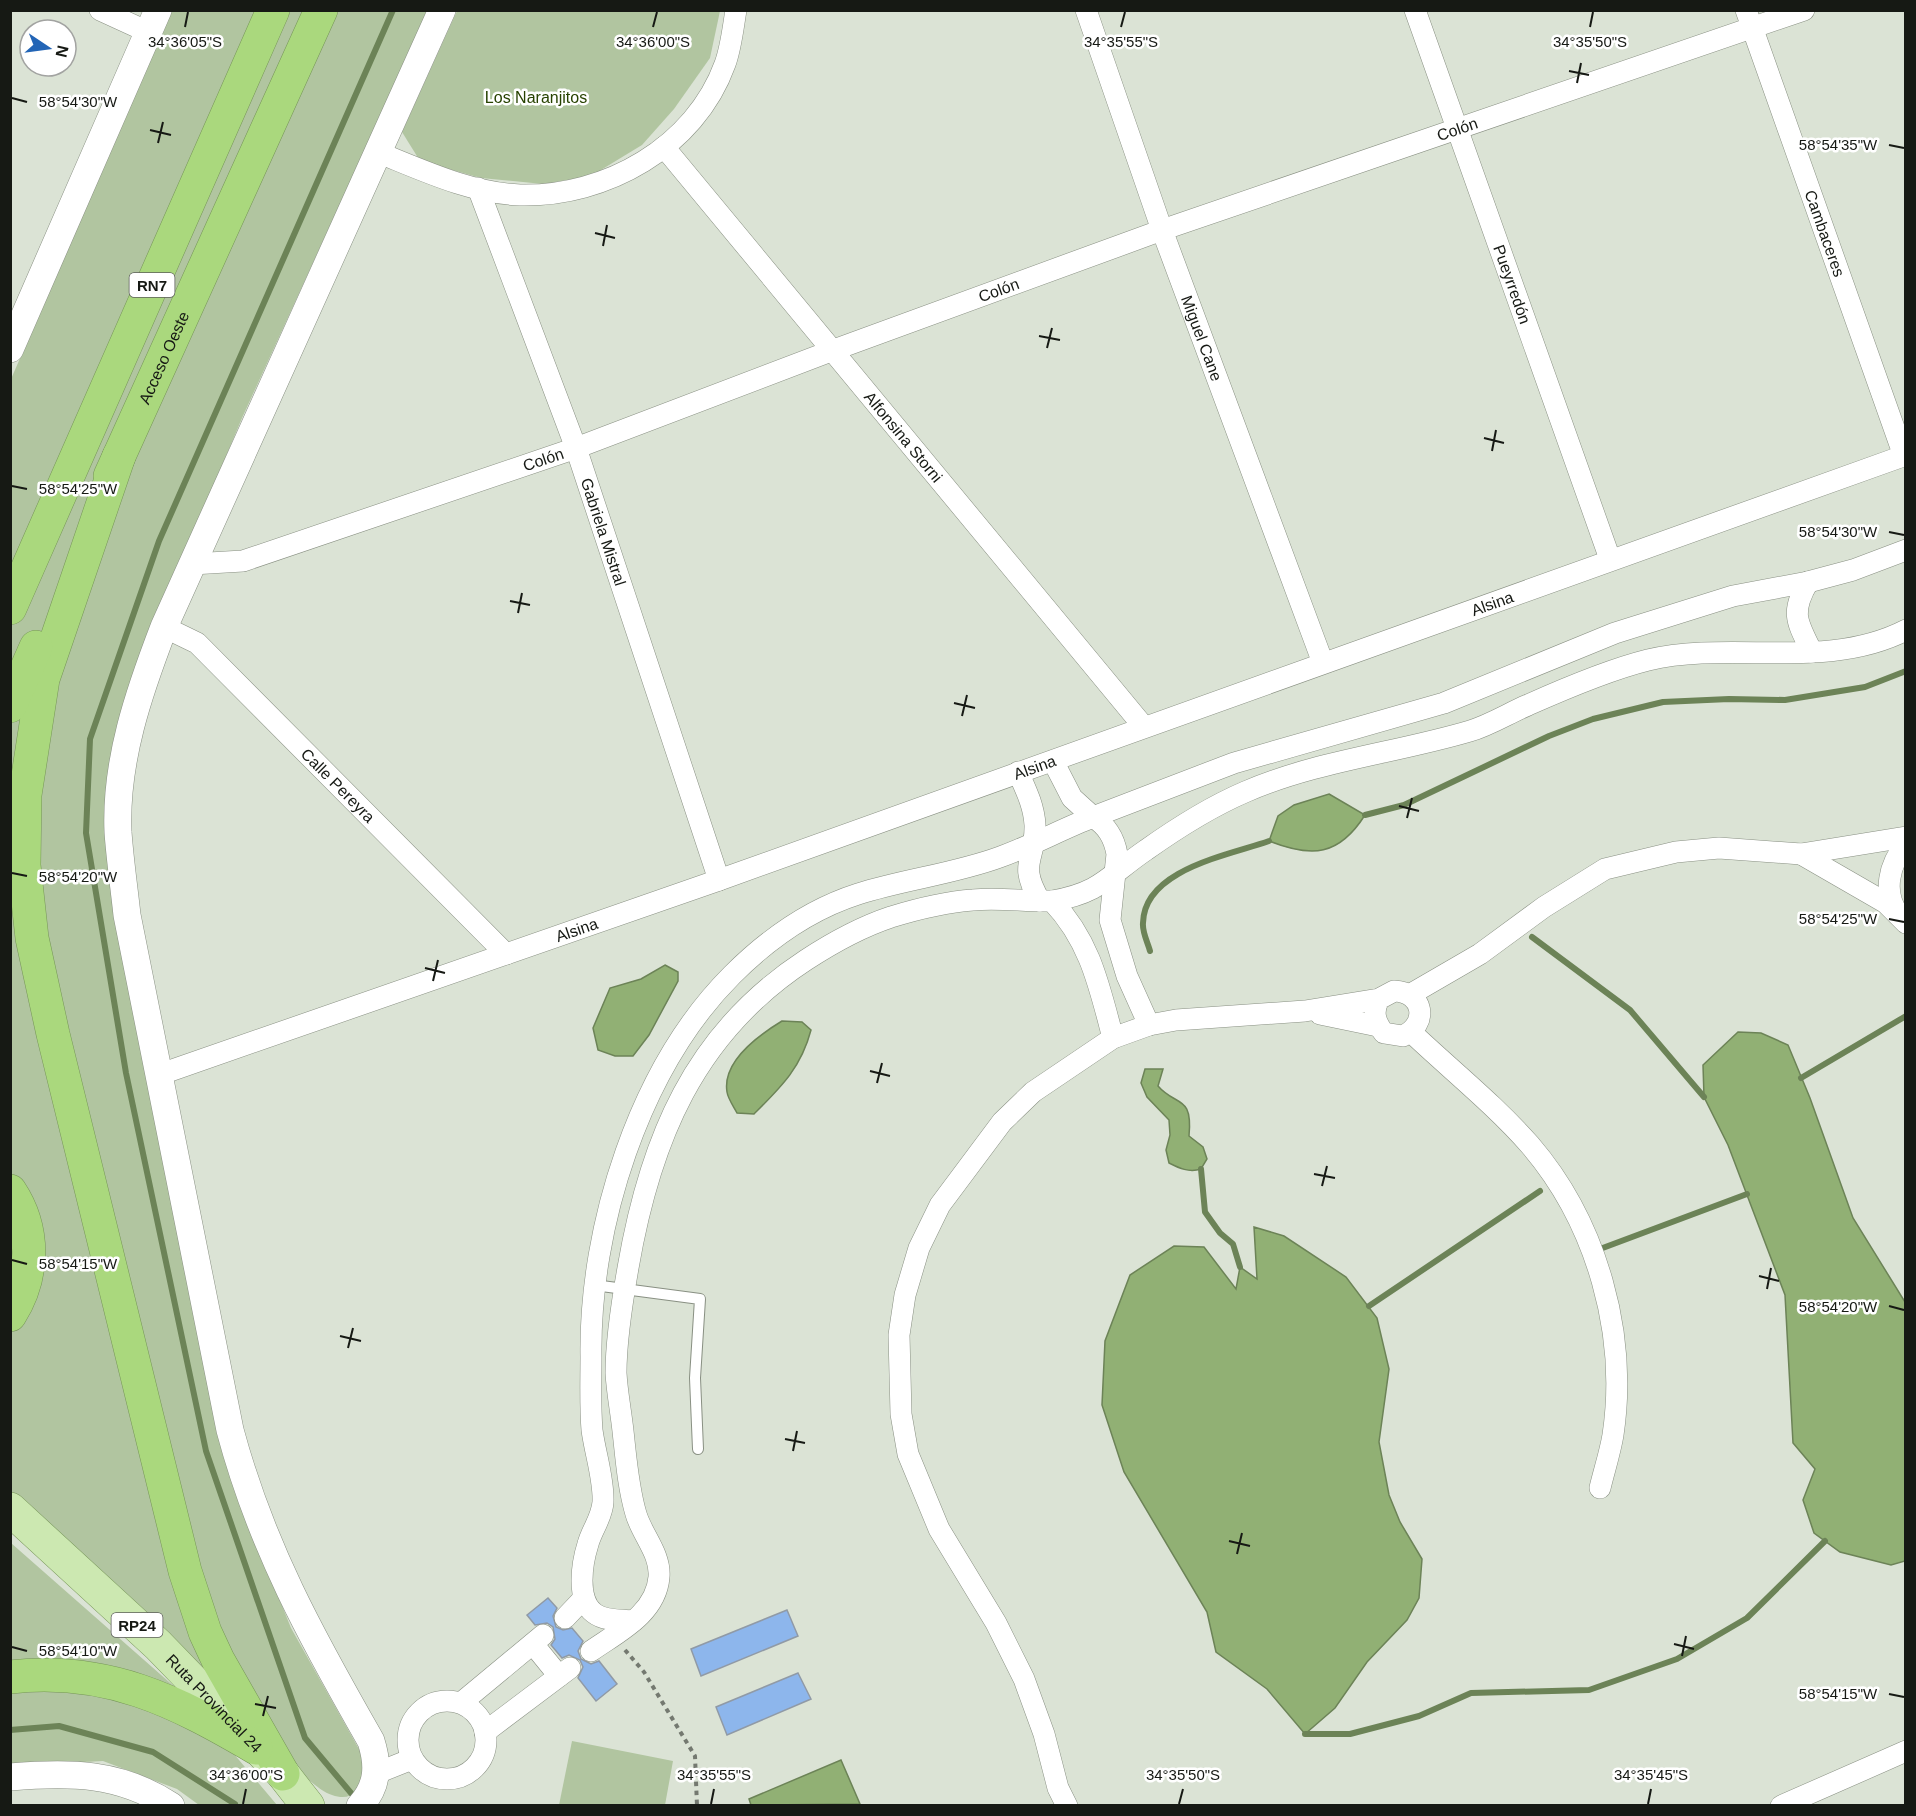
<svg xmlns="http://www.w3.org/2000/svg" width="1916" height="1816" viewBox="0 0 1916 1816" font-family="Arial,sans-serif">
<rect width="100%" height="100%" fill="#dbe3d5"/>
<g fill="#b1c5a0">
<path d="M 172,11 L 428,11 L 242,418 L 138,666 L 110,765 L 231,1479 L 291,1628 L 360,1751 C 366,1770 363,1806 332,1795 C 303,1786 243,1706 217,1681 C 151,1616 79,1557 11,1495 L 11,379 Z"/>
<path d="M 457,11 L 720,11 L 710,58 L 674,109 L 642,145 L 591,176 L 543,184 L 481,178 L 420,161 L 402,132 Z"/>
<path d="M 11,1543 L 185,1696 L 277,1805 L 199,1805 L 177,1789 L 103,1761 L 11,1766 Z"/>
<path d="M 572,1741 L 673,1761 L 665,1805 L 559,1805 Z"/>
</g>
<g fill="#91b074" stroke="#6c8357" stroke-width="1.5">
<path d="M 1329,794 L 1365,815 C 1339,856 1312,858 1269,841 L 1278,816 L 1294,805 Z"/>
<path d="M 665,965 L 678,972 L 678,981 L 649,1035 L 633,1056 L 615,1056 L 598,1050 L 593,1028 L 610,988 L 641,979 Z"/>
<path d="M 782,1021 L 802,1022 L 811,1030 C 801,1068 781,1087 754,1114 L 737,1113 C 734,1107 728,1099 727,1092 C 722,1061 759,1035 782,1021 Z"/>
<path d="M 1738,1032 L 1761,1033 L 1788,1045 L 1810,1098 L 1853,1218 L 1905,1302 L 1905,1561 L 1891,1565 L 1840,1552 L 1814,1533 L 1803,1500 L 1815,1469 L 1793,1443 L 1785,1295 L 1728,1145 L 1704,1097 L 1703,1065 Z"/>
<path d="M 1145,1069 L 1163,1069 L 1158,1086 C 1176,1107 1193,1094 1189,1136 L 1203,1147 L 1207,1159 L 1201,1169 C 1189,1173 1179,1168 1169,1163 L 1166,1150 L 1170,1135 L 1169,1120 L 1147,1097 L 1141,1083 Z"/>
<path d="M 1254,1227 L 1284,1236 L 1346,1277 L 1377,1318 L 1389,1369 L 1379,1442 L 1389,1495 L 1400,1522 L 1422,1559 L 1419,1598 L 1407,1620 L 1367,1662 L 1335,1708 L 1305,1734 L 1267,1689 L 1216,1652 L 1207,1612 L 1124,1472 L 1102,1405 L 1105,1341 L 1130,1275 L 1174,1246 L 1204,1247 L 1236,1289 L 1240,1267 L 1257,1279 Z"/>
<path d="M 841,1760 L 860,1804 L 751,1805 L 749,1799 Z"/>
</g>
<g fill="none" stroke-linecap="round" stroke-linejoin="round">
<g stroke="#6c8357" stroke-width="6">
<path d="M 1365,815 L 1404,805 L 1549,736 L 1593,719 L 1663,702 L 1729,699 L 1785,700 L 1865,687 L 1906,671"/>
<path d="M 1532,937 L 1630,1010 L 1704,1097"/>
<path d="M 1150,951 C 1148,943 1142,932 1143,923 C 1144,869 1230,855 1269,841"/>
<path d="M 1801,1078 L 1906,1016"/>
<path d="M 1201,1169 L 1205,1212 L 1220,1233 L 1233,1244 L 1240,1267"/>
<path d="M 1600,1249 L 1747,1194"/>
<path d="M 1369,1306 L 1540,1191"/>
<path d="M 10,1730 L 59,1726 L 153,1752 L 235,1804"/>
<path d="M 1305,1734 L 1350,1734 L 1419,1716 L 1471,1693 L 1589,1690 L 1677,1659 L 1747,1618 L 1825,1541"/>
<path d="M 351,1793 L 305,1738 L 206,1451 L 126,1073 L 86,833 L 90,739 L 159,541 L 393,10"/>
</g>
</g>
<g fill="#8db6ec" stroke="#909aa6" stroke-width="1.5">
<path d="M 548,1598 L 557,1608 L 553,1616 L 556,1627 L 563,1630 L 572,1628 L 583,1641 L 578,1651 L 581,1659 L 591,1664 L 599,1661 L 617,1684 L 596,1701 L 578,1678 L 583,1667 L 580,1660 L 569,1655 L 562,1658 L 551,1645 L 555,1639 L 553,1627 L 547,1623 L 535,1625 L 527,1615 Z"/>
<path d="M 787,1610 L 798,1636 L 701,1676 L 691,1649 Z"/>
<path d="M 798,1673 L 811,1699 L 727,1735 L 716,1707 Z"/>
</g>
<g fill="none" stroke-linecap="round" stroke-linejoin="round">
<g stroke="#899083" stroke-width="12">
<path id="service" d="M 594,1285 L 700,1299 L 695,1378 L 698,1449"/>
</g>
<g stroke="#899083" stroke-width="22">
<g id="minor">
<path d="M 100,10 L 148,32"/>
<path id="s1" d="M 1086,10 L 1162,230 L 1323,663"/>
<path id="s2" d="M 1415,10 L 1610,559"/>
<path id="s3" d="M 1746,10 L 1904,456"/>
<path id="s4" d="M 664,147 L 1144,727"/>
<path d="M 377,152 C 422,170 470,193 520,195 C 606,197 695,147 725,64 C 731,48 733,28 736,10"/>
<path id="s5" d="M 478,188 L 576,448 L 719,880"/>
<path id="s6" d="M 192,564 L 243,561 L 576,448 L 831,351 L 1162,230 L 1804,10"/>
<path d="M 1808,582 C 1790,613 1797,622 1812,652"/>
<path id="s7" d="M 164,627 L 197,643 L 506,954"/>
<path d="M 1053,761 L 1072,798 L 1093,817 L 1234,763 L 1444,703 L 1615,633 L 1733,596 L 1808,582 L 1853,570 L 1906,550"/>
<path d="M 1018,772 C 1026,790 1034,806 1035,825 C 1036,861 1017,862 1040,901"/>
<path d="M 1801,854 L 1886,903 L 1906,923"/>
<path d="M 1052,901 C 1101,893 1109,875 1146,850 C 1177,828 1210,807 1245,792 C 1316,761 1396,753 1470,731 C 1490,725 1509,713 1528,705 C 1566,688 1608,670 1648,660 C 1732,640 1826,671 1906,630"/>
<path d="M 1899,915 C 1882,893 1889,864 1906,844"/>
<path d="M 1411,994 L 1480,954 L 1544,907 L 1605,869 L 1676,852 L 1719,848 L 1801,854 L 1906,837"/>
<path d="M 1320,1014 L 1378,1026"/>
<path d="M 1411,1032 C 1450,1069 1495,1105 1530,1145 C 1597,1223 1628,1334 1613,1435 C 1610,1453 1604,1471 1600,1488"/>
<path id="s8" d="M 161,1074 L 719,880 L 1906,455"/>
<path d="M 565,1618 L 584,1598"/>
<path d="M 633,1621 C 621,1620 604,1621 594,1613 C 576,1599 582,1563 588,1544 C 592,1529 602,1518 603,1502 C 604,1479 595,1453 592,1430 C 590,1406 591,1381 591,1357 C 589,1227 639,1068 732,975 C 767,940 811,909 858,894 C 905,879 954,874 1000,857 C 1031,846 1062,829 1093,817 C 1107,826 1114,837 1117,854 L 1110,920 L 1127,976 L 1149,1025"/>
<path d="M 533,1644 L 559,1676"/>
<path d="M 591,1651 C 618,1632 656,1614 659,1577 C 661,1554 642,1535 636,1514 C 628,1487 626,1458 623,1431 C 621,1412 617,1392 616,1373 C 616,1339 622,1302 628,1268 C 650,1140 694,1033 806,960 C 832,943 861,927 891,917 C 917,909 946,902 973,900 C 999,897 1026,902 1052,901 C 1090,941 1099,985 1113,1038"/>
<circle cx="447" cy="1740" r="39"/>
<path d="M 461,1703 L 543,1635"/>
<path d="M 485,1732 L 570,1668"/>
<path d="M 377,1773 L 412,1759"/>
<path d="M 1067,1806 L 1058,1788 L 1044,1734 L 1024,1679 L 996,1623 L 939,1529 L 908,1454 L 901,1414 L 899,1335 L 905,1295 L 919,1248 L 940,1205 L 1002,1122 L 1033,1092 L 1113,1038 L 1149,1025 L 1176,1020 L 1305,1011 L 1379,999 L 1394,991 C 1424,992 1429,1024 1403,1036 L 1384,1033 C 1375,1022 1372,1012 1379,999"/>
<path d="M 1781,1806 L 1906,1751"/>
</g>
</g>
<g stroke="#899083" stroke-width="28">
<g id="tertiary">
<path d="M 10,349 L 158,10"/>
<path d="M 10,1777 C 69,1772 120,1772 171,1806"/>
<path d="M 360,1806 C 378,1786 379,1766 371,1741 C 312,1638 261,1546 230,1430 L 127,915 C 124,887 120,860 118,832 C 115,761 139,692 164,627 L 442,10"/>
</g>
</g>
<g stroke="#769558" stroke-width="34">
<g id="primary">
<path id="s9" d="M 10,1509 L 158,1645 L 283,1774 L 308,1806"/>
</g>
</g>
<g stroke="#769558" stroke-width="34">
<g id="motorway">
<path d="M 119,456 L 43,679 L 25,795 L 24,865 L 32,938 L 53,1034 L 185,1571 L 205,1632 L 218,1660 L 283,1774"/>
<path id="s10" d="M 110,476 L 321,10"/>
<path d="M 10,608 L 273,10"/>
<path d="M 10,706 L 36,647"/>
<path d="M 10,1191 C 36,1230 34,1277 10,1315"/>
<path d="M 10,1677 C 107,1666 176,1701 256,1748"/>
</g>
</g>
<path stroke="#747970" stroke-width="4" stroke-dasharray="4.5 4.5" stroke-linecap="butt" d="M 625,1650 L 644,1672 L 695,1756 L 697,1806"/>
<use href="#service" stroke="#fff" stroke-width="10"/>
<use href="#minor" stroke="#fff" stroke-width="21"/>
<use href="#tertiary" stroke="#fff" stroke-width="27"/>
<use href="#primary" stroke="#cce8b1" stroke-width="33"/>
<use href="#motorway" stroke="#aad87d" stroke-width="33"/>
</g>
<path fill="none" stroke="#161914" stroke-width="2" d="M 185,27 L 188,12M 653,27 L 657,12M 1121,27 L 1125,12M 1590,27 L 1593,12M 1569,71 L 1589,75M 1577,83 L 1581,63M 12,98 L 27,102M 150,130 L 171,135M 158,143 L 163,122M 1889,145 L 1904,148M 595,233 L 615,238M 603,246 L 607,225M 1039,336 L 1060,340M 1047,348 L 1052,328M 1484,438 L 1504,443M 1492,451 L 1496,430M 12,486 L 27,489M 1889,532 L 1904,535M 510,601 L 530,605M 518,613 L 522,593M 954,703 L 975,708M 962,716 L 967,695M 1399,806 L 1419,811M 1407,818 L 1412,798M 12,873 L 27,876M 1889,919 L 1904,922M 425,968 L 445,973M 433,981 L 438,960M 870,1071 L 890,1076M 877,1083 L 882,1063M 1314,1174 L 1335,1178M 1322,1186 L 1327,1166M 12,1260 L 27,1264M 1759,1276 L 1779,1281M 1767,1289 L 1771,1268M 1889,1306 L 1904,1310M 340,1336 L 361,1341M 348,1348 L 353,1328M 785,1439 L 805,1443M 793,1451 L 797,1431M 1229,1541 L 1250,1546M 1237,1554 L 1242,1533M 1674,1644 L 1694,1649M 12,1647 L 27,1651M 1682,1656 L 1686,1636M 1889,1694 L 1904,1697M 255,1704 L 276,1708M 263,1716 L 268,1696M 243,1804 L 246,1789M 711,1804 L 714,1789M 1179,1804 L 1183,1789M 1648,1804 L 1651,1789"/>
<g text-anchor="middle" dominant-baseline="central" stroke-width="5" stroke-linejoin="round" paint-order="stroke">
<g fill="#fff" stroke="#5c5e5a" stroke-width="1.5">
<rect x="129.5" y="273" width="45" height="24" rx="4.5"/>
<rect x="111.5" y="1613" width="51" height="24" rx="4.5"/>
</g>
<g font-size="15" font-weight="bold" fill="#161914">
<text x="152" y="285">RN7</text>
<text x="137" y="1625">RP24</text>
</g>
<g font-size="16" fill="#274200" stroke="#fff">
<text x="536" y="97">Los Naranjitos</text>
</g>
<g font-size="16" fill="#161914" stroke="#fff">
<text stroke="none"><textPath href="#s6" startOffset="1340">Colón</textPath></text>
<text stroke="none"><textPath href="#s3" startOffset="237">Cambaceres</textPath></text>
<text stroke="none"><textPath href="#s2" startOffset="291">Pueyrredón</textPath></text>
<text stroke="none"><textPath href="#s6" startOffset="854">Colón</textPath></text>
<text stroke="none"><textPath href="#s1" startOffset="348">Miguel Cane</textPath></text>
<text stroke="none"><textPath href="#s10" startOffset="130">Acceso Oeste</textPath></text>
<text stroke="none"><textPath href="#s4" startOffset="376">Alfonsina Storni</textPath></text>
<text stroke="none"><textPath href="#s6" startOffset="368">Colón</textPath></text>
<text stroke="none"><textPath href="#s5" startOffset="366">Gabriela Mistral</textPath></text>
<text stroke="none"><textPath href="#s8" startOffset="1412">Alsina</textPath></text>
<text stroke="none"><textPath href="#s8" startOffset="926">Alsina</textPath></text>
<text stroke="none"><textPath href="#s7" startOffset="237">Calle Pereyra</textPath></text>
<text stroke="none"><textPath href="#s8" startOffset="440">Alsina</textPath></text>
<text stroke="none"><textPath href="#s9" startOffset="282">Ruta Provincial 24</textPath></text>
</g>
</g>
<g font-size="15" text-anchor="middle" fill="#161914" stroke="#fff" stroke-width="5" stroke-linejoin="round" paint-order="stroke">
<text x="185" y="47">34°36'05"S</text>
<text x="653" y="47">34°36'00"S</text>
<text x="1121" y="47">34°35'55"S</text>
<text x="1590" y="47">34°35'50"S</text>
<text x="78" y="107">58°54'30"W</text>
<text x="1838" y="150">58°54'35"W</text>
<text x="78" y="494">58°54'25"W</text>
<text x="1838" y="537">58°54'30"W</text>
<text x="78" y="882">58°54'20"W</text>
<text x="1838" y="924">58°54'25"W</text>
<text x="78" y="1269">58°54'15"W</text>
<text x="1838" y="1312">58°54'20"W</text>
<text x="78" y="1656">58°54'10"W</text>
<text x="1838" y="1699">58°54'15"W</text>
<text x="246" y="1780">34°36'00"S</text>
<text x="714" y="1780">34°35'55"S</text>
<text x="1183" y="1780">34°35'50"S</text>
<text x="1651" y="1780">34°35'45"S</text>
</g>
<rect width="1916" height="1816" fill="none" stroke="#161914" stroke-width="24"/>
<g transform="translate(48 48) rotate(103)"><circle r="28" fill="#ffffff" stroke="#a2a3a1" stroke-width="1.5"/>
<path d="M0-4.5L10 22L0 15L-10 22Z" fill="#2365b6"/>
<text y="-9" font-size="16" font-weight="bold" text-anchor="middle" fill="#161914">N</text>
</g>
</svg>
